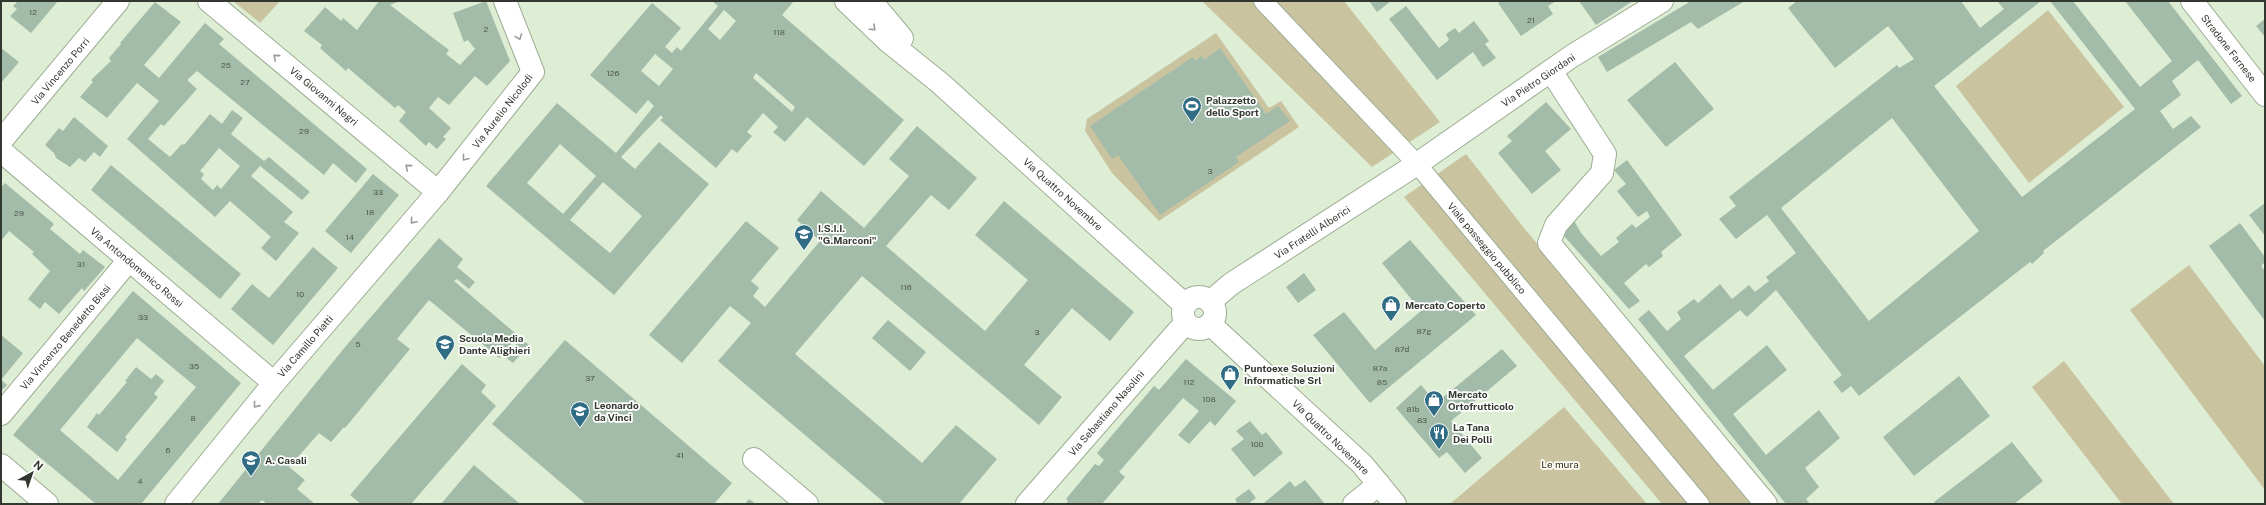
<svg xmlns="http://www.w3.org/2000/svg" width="2266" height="505" viewBox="0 0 2266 505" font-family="'Public Sans',sans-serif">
<rect width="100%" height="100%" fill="#deeed5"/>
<g fill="#cac3a0">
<path d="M 233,1 L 280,1 L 260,23 Z"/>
<path d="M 1202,1 L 1344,1 L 1440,122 L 1372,167 Z"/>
<path d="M 2048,10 L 2124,107 L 2029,183 L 1956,86 Z"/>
<path d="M 1216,33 L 1269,108 L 1281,101 L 1299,127 L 1159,221 L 1112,173 L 1085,131 L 1087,119 Z"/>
<path d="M 1466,154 L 1524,228 L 1756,504 L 1662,504 L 1404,197 Z"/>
<path d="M 2189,265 L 2265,366 L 2265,490 L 2130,310 Z"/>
<path d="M 2064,361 L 2174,504 L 2122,504 L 2032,387 Z"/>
<path d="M 1564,407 L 1647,504 L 1450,504 Z"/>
</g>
<g fill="#a3bba9" fill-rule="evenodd">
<path d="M 18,1 L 58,1 L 31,33 L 10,16 L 17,9 L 13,6 Z"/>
<path d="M 379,1 L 400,1 L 390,5 L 449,50 L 446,54 L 460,65 L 475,49 L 468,40 L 464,42 L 453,13 L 486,1 L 510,61 L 487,86 L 475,76 L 449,105 L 438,97 L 429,108 L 451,128 L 443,137 L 446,139 L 437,149 L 429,142 L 426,146 L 399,121 L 406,112 L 398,105 L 395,108 L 348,68 L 346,71 L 320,48 L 322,45 L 304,31 L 325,7 L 341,21 L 343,18 L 357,30 Z"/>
<path d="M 712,1 L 794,1 L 782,15 L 904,120 L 864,166 L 807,117 L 785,142 L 773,132 L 778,127 L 763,113 L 747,132 L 752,136 L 737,153 L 732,149 L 716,168 L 660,120 L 663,118 L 661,115 L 621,157 L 635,169 L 659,142 L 709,184 L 614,295 L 486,186 L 557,103 L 616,153 L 654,106 L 648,100 L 636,114 L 590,75 L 652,3 L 681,28 L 665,47 L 672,53 L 677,47 L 681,51 L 718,6 ZM 724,10 L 736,21 L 720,40 L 708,29 ZM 655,54 L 673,69 L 659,86 L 641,71 ZM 756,73 L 795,107 L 792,112 L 753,78 ZM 560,144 L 596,176 L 563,214 L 527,183 ZM 603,182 L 642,216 L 610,253 L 570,220 Z"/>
<path d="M 1369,1 L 1391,1 L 1377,12 Z"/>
<path d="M 1501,1 L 1556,1 L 1548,6 L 1553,14 L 1521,36 L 1498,3 Z"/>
<path d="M 1579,1 L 1633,1 L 1596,25 Z"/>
<path d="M 1691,1 L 1745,1 L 1698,29 L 1691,22 L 1607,72 L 1598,57 Z"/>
<path d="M 1797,1 L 1961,1 L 1980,28 L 2004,9 L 1997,1 L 2041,1 L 1934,86 L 2022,197 L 2135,109 L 2050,1 L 2073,1 L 2140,87 L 2172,61 L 2125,1 L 2168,1 L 2242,96 L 2231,104 L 2198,60 L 2172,81 L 2181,95 L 2160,111 L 2173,129 L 2191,116 L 2201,127 L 2043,251 L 2044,253 L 2032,264 L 2030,262 L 1859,396 L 1851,386 L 1842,393 L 1833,382 L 1842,375 L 1776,290 L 1747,317 L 1740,310 L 1684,356 L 1713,390 L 1767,345 L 1787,370 L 1733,414 L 1766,455 L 1819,410 L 1840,438 L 1805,468 L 1819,487 L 1806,499 L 1810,504 L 1786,504 L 1638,319 L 1649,310 L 1667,331 L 1681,319 L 1677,312 L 1694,299 L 1698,303 L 1720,284 L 1732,299 L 1749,285 L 1755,292 L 1769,281 L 1766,277 L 1796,253 L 1767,215 L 1736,239 L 1719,219 L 1736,206 L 1729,197 L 1897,65 L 1899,68 L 1914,59 L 1888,26 L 1835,68 L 1788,8 ZM 1892,118 L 1979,231 L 1869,321 L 1781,208 Z"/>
<path d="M 155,2 L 181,22 L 144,65 L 159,78 L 205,23 L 224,39 L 219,44 L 367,169 L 356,183 L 333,163 L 324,175 L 197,71 L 187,80 L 197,89 L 164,126 L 161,124 L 148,139 L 170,157 L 182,144 L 184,145 L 210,114 L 222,124 L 232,110 L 243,118 L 231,134 L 264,161 L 269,157 L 310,192 L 302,200 L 260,166 L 251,176 L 293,212 L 284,222 L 299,233 L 276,261 L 261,248 L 271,237 L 230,201 L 215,217 L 127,139 L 159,101 L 137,83 L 107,118 L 80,97 L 93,82 L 91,80 L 111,61 L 109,58 L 121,44 L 120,43 ZM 219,148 L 240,166 L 221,189 L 217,185 L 213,190 L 201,179 L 204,174 L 200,171 Z"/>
<path d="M 1406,6 L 1439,48 L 1449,40 L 1446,34 L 1455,28 L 1459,33 L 1474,21 L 1489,41 L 1485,44 L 1496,58 L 1483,67 L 1473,52 L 1437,80 L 1389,19 Z"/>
<path d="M 2265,19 L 2265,37 L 2256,26 Z"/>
<path d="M 1,48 L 19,62 L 1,83 Z"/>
<path d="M 1220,48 L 1266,114 L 1278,106 L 1290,121 L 1236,157 L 1239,162 L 1160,215 L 1118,155 L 1112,159 L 1090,126 L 1193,57 L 1195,61 L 1202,56 L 1204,60 Z"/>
<path d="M 1675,62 L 1714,109 L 1666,147 L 1627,100 Z"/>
<path d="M 1546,102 L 1571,129 L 1545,151 L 1561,170 L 1532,194 L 1498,153 L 1512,141 L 1507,136 Z"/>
<path d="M 74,117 L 108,146 L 100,157 L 94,152 L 85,162 L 79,158 L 70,167 L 56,158 L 54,153 L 45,145 L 59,128 L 63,131 Z"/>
<path d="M 917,126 L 977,178 L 949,210 L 931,195 L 886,246 L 985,331 L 1028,280 L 975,235 L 1004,201 L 1134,312 L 1110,341 L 1072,308 L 1024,365 L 1062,397 L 1039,425 L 862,276 L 795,354 L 922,463 L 956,425 L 997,459 L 959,504 L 886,504 L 718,361 L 751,323 L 730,306 L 682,363 L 649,335 L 746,221 L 779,248 L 751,281 L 759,288 L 753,296 L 765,307 L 820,241 L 797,220 L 821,191 L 864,228 L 909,176 L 889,159 Z"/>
<path d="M 1627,160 L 1682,235 L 1661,252 L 1663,256 L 1649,267 L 1646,264 L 1624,283 L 1640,301 L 1629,309 L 1564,236 L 1573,219 L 1581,233 L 1601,256 L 1619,242 L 1616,238 L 1632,224 L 1636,228 L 1650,217 L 1647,211 L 1638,217 L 1617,191 L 1626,184 L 1614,170 Z"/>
<path d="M 111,165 L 241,274 L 220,299 L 91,190 Z"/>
<path d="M 373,174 L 399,195 L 351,253 L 325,231 Z"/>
<path d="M 5,183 L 54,224 L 50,229 L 80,254 L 83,250 L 105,267 L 84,291 L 82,288 L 59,314 L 45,302 L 40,309 L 28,299 L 50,271 L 32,254 L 34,252 L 9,231 L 1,241 L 1,188 Z"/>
<path d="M 2265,203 L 2265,236 L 2249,215 Z"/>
<path d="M 2240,223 L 2265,257 L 2265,262 L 2261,266 L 2265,271 L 2265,321 L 2209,246 Z"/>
<path d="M 439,238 L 463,259 L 457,267 L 475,282 L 469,289 L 457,279 L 454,281 L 529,345 L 513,363 L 505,357 L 517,343 L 515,340 L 499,358 L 429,300 L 397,339 L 410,349 L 345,428 L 344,427 L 331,442 L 319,433 L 289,467 L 305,480 L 297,489 L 315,504 L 267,504 L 262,500 L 258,504 L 218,504 L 345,347 Z"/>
<path d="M 1410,240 L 1476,315 L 1370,403 L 1313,335 L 1344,312 L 1375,350 L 1421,311 L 1382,263 Z"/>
<path d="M 313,247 L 338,268 L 273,345 L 231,309 L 252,284 L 269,298 Z"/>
<path d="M 1304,273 L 1316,290 L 1298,303 L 1286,287 Z"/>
<path d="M 133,291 L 241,383 L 141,504 L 96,504 L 13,435 ZM 137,338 L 196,387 L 118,480 L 60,430 Z"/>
<path d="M 888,320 L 926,352 L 910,371 L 872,338 Z"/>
<path d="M 1,335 L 23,353 L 1,380 L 7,385 L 1,391 Z"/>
<path d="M 565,340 L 732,483 L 714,504 L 586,504 L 492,424 Z"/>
<path d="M 1502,349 L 1517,366 L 1451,421 L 1482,458 L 1465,473 L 1447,452 L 1439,458 L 1396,408 L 1421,385 L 1436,403 Z"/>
<path d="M 1186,359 L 1236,401 L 1215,426 L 1210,421 L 1189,444 L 1178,435 L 1199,411 L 1183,398 L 1119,472 L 1125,477 L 1102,504 L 1066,504 L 1068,501 L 1066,499 L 1095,464 L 1099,466 L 1104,460 L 1097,453 L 1154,386 L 1159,390 Z"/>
<path d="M 462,364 L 486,385 L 481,392 L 496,406 L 411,504 L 361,504 L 350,495 Z"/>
<path d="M 136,367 L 151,379 L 156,374 L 164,381 L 154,394 L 158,397 L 125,437 L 127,439 L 117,452 L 87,427 L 97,413 L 99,415 L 127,382 L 125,381 Z"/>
<path d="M 1959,376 L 1990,416 L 1914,476 L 1883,437 Z"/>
<path d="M 1250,421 L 1262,435 L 1266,432 L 1283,453 L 1254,477 L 1231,449 L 1244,439 L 1236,431 Z"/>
<path d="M 2012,442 L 2043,481 L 2014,504 L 1936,504 L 1934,502 Z"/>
<path d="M 474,465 L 520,504 L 441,504 Z"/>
<path d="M 1305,480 L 1325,504 L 1264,503 L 1290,481 L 1295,487 Z"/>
<path d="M 1249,489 L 1256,498 L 1248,504 L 1238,504 L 1235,499 Z"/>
<path d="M 749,499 L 756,504 L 745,504 Z"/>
</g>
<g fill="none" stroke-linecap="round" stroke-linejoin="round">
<g stroke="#9dac94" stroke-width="20">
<path id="pedestrian" d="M 1263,1 L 1417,164 L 1700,504"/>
</g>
<g stroke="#9dac94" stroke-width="24">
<g id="minor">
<path d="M 209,1 L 438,192"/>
<path d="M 1551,71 L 1605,154 L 1602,173 L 1556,225 L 1549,243 L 1766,504"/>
<path d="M 1,141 L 118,1"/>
<path d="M 1,151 L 274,383"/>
<path d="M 1210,302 L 1231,284 L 1417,164 L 1572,56 L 1662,1"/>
<path d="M 1,414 L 129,260"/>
<path d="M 754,459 L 807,504"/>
<path d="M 176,504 L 274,383 L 438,192 L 533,72 L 505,1"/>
<path d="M 1027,504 L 1179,330 L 1186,324"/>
<path d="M 1354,504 L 1379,484"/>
</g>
</g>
<g stroke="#9dac94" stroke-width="24">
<path id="tertiary" d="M 2192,1 L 2265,95"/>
</g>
<g stroke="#9dac94" stroke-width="24">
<g id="secondary">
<path d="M 846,1 L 889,42 L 940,83 L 1185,305"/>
<path d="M 871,1 L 902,38"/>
<circle cx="1199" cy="313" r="16"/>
<path d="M 1210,324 L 1362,464 L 1395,504"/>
<path d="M 1,465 L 47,504"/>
</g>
</g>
<use href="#pedestrian" stroke="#fff" stroke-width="18"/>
<use href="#minor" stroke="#fff" stroke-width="22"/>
<use href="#tertiary" stroke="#fff" stroke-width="22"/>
<use href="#secondary" stroke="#fff" stroke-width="22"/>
</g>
<defs><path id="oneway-chevron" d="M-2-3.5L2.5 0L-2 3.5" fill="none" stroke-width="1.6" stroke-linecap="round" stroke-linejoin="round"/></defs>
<g stroke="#989c97">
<use href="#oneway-chevron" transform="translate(873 28) rotate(42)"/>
<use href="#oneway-chevron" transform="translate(519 37) rotate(69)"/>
<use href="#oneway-chevron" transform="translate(276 57) rotate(-140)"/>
<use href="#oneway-chevron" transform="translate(465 158) rotate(128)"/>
<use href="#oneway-chevron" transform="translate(408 167) rotate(-140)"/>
<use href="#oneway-chevron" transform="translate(413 221) rotate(131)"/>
<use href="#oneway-chevron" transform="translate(256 405) rotate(129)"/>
</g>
<defs>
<g id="stadium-pin" transform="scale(1)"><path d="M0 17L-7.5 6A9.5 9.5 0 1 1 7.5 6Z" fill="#306d84" stroke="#fff"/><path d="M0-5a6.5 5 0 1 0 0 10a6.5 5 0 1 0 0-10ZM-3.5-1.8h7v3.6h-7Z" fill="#fff"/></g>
<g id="school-pin" transform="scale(1)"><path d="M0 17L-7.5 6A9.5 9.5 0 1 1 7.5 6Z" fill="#306d84" stroke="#fff"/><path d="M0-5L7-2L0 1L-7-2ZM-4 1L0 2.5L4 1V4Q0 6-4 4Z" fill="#fff"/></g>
<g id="shop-pin" transform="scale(1)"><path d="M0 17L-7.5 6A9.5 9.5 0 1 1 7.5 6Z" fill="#306d84" stroke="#fff"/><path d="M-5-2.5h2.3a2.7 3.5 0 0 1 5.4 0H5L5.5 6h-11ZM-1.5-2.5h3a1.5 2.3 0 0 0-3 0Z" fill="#fff"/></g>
<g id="restaurant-pin" transform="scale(1)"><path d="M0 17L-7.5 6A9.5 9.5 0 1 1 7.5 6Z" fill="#306d84" stroke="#fff"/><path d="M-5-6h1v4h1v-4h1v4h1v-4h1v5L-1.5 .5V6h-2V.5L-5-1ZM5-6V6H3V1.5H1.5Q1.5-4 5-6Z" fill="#fff"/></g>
</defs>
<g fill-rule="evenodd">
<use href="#stadium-pin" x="1192" y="106"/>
<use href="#school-pin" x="804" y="234"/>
<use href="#shop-pin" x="1391" y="305"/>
<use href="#school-pin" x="445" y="344"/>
<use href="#shop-pin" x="1230" y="374"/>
<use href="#shop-pin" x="1434" y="400"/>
<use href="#school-pin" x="580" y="411"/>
<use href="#restaurant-pin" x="1439" y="433"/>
<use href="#school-pin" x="251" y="460"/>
</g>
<g text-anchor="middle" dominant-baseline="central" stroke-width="3.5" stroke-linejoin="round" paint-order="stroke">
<g font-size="8" fill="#4e594e">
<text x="33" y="12">12</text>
<text x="1531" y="20">21</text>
<text x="486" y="29">2</text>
<text x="779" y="32">118</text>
<text x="226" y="65">25</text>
<text x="613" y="73">126</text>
<text x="245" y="82">27</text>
<text x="304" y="131">29</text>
<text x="1210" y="171">3</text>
<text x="378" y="192">33</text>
<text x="370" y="212">18</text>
<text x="19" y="213">29</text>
<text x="350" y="237">14</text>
<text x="81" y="264">31</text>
<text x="906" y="287">116</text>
<text x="300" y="294">10</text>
<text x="143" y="317">33</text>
<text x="1424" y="331">87g</text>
<text x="1037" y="332">3</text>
<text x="358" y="344">5</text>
<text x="1402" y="349">87d</text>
<text x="194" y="366">35</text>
<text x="1380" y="368">87a</text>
<text x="590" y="378">37</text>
<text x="1189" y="382">112</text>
<text x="1382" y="382">85</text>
<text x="1209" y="399">108</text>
<text x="1413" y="409">81b</text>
<text x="193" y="418">8</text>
<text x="1422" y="420">83</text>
<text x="1257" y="444">100</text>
<text x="168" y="450">6</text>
<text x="680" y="455">41</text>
<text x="140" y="481">4</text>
</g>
<g font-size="10" fill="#32382f" stroke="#fff">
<text transform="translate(2229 48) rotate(52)">Stradone Farnese</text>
<text transform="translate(60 71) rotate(-50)">Via Vincenzo Porri</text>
<text transform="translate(1538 80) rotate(-34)">Via Pietro Giordani</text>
<text transform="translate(324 96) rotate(40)">Via Giovanni Negri</text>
<text transform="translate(502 111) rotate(-52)">Via Aurelio Nicolodi</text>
<text transform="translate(1063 194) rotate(42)">Via Quattro Novembre</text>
<text transform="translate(1312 232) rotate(-33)">Via Fratelli Alberici</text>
<text transform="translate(1487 248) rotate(50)">Viale passeggio pubblico</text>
<text transform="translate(137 267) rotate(40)">Via Antondomenico Rossi</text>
<text transform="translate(65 337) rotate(-50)">Via Vincenzo Benedetto Bissi</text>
<text transform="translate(305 346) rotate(-49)">Via Camillo Piatti</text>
<text transform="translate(1106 413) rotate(-49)">Via Sebastiano Nasolini</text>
<text transform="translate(1331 437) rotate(44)">Via Quattro Novembre</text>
</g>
<g font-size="10" font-weight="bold" fill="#32382f" stroke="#fff" text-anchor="start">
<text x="1206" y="100">Palazzetto<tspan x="1206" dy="12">dello Sport</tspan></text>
<text x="818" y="228">I.S.I.I.<tspan x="818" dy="12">"G.Marconi"</tspan></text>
<text x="1405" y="305">Mercato Coperto</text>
<text x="459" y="338">Scuola Media<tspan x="459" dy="12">Dante Alighieri</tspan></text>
<text x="1244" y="368">Puntoexe Soluzioni<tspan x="1244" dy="12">Informatiche Srl</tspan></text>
<text x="1448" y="394">Mercato<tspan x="1448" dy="12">Ortofrutticolo</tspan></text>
<text x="594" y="405">Leonardo<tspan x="594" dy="12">da Vinci</tspan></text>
<text x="1453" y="427">La Tana<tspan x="1453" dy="12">Dei Polli</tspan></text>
<text x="265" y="460">A. Casali</text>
</g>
<g font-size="10" fill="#342c06" stroke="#fff">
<text x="1560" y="464">Le mura</text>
</g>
</g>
<rect width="2266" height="505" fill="none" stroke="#32382f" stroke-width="4"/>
<g transform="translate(32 473) rotate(40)" stroke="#ffffff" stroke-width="3" paint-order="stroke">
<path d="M0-3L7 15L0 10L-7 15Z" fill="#32382f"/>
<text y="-6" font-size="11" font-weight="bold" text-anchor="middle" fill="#32382f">N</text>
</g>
</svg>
